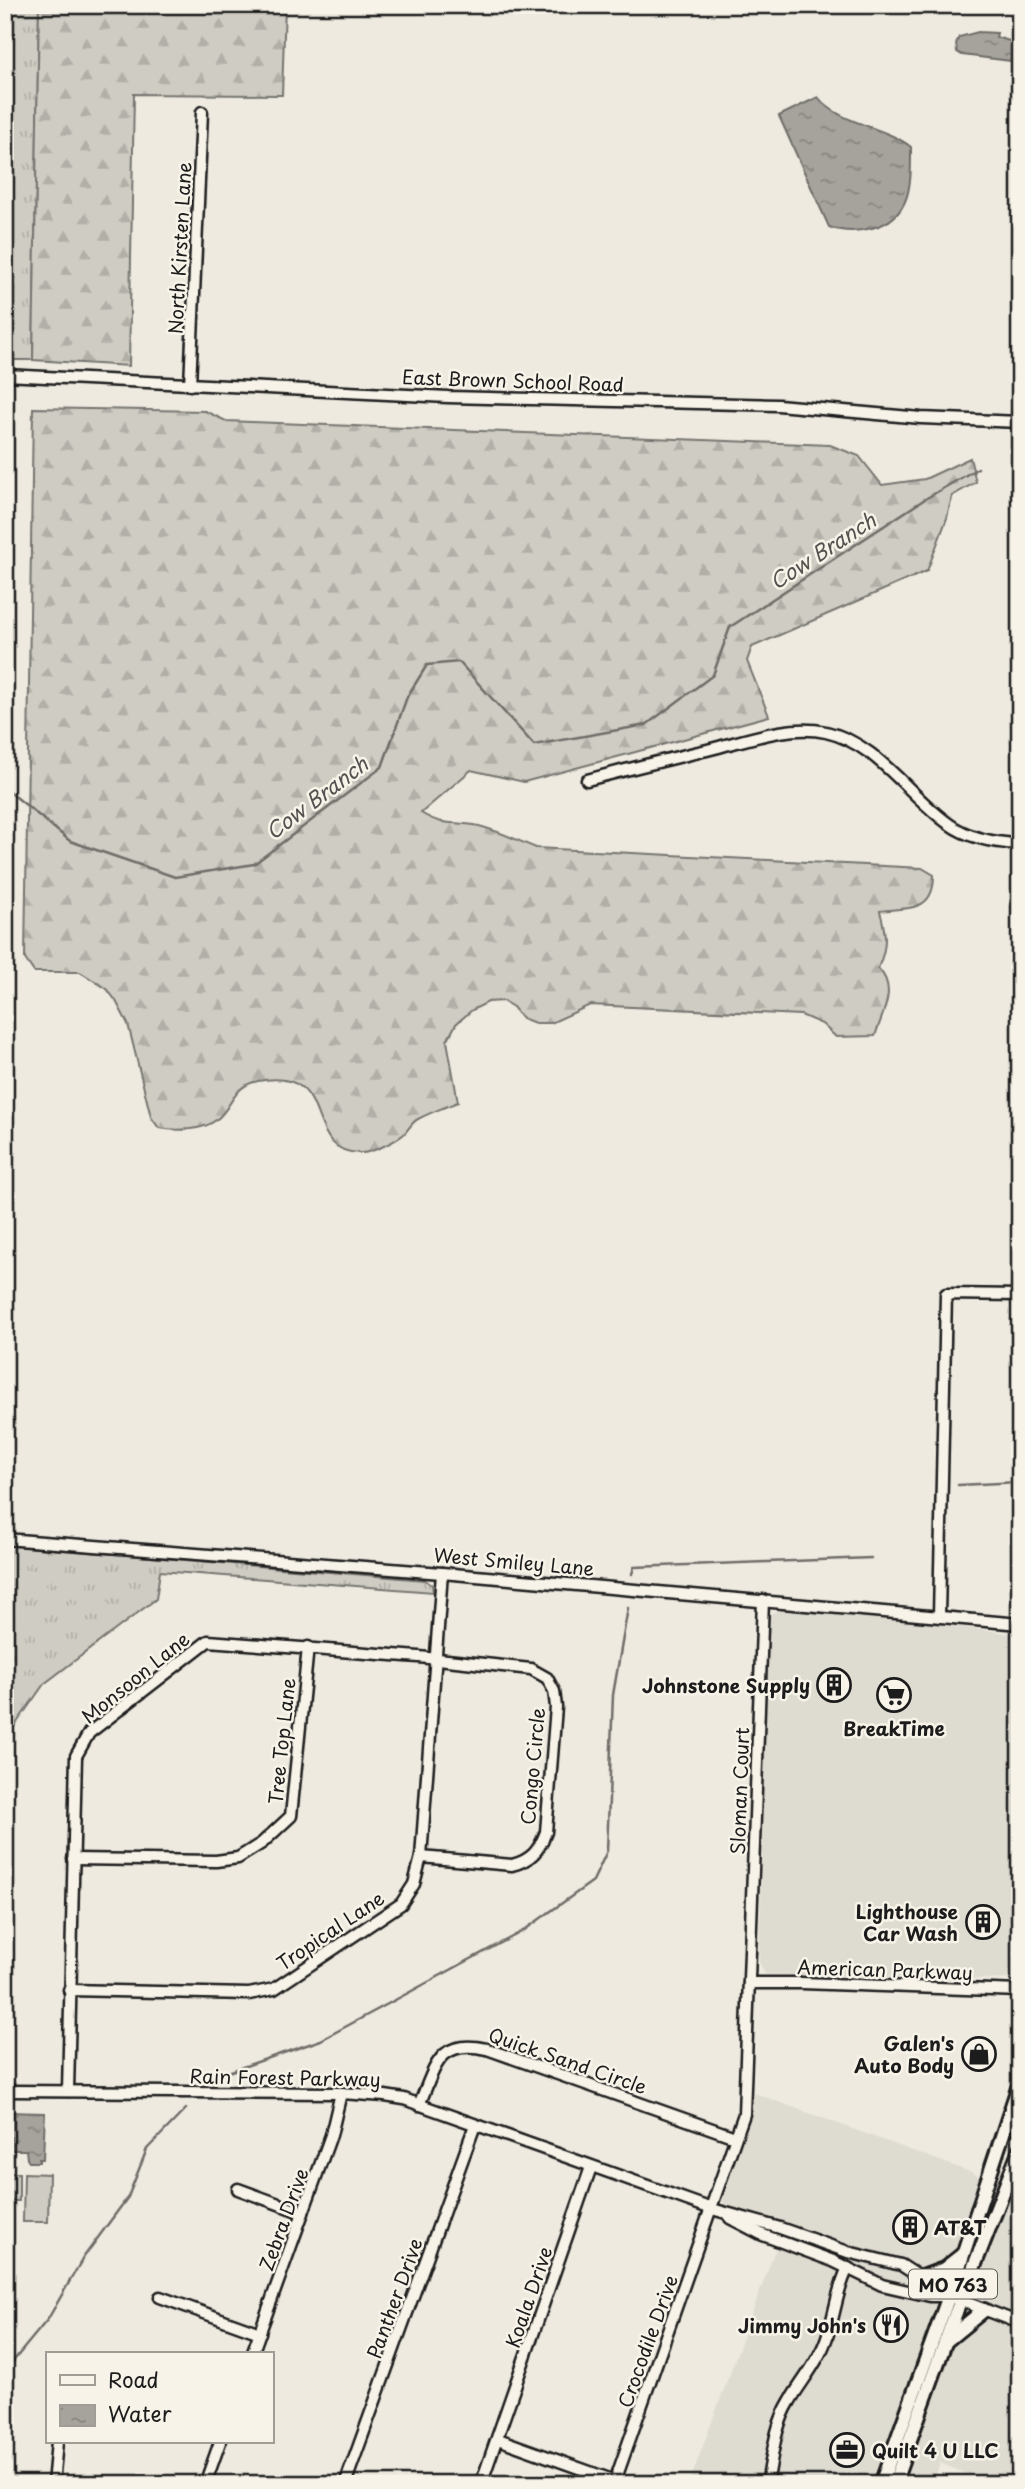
<svg xmlns="http://www.w3.org/2000/svg" width="1025" height="2489" viewBox="0 0 1025 2489" font-family="'Playpen Sans',sans-serif">
<defs>
<pattern id="grass-tufts" width="24" height="20" patternUnits="userSpaceOnUse" patternTransform="scale(1.75)"><rect width="24" height="20" fill="#cfccc3"/><path d="M3 7l-1-3M5 7V3M7 7l1-3M15 17l-1-3M17 17v-4M19 17l1-3" fill="none" stroke="#b1afa7"/></pattern>
<pattern id="forest-firs" width="22" height="20" patternUnits="userSpaceOnUse" patternTransform="scale(1.75)"><rect width="22" height="20" fill="#cfccc3"/><path d="M5 1l3.5 6h-7zM16 11l3.5 6h-7z" fill="#b1afa7"/></pattern>
<pattern id="water-ripples" width="26" height="14" patternUnits="userSpaceOnUse" patternTransform="scale(1.75)"><rect width="26" height="14" fill="#a6a39d"/><path d="M2 4q2-2 4 0t4 0M15 11q2-2 4 0t4 0" fill="none" stroke="#86847f"/></pattern>
</defs>
<rect width="100%" height="100%" fill="#eeeae0"/>
<filter id="ink" filterUnits="userSpaceOnUse"><feTurbulence type="fractalNoise" baseFrequency=".0143" numOctaves="2"/><feDisplacementMap in="SourceGraphic" scale="14" xChannelSelector="R" yChannelSelector="G"/><feConvolveMatrix kernelMatrix="1 2 1 2 8 2 1 2 1" color-interpolation-filters="sRGB"/></filter>
<g filter="url(#ink)">
<g fill="#dedbd1">
<path d="M 781,1609 L 902,1619 L 1020,1635 L 1020,1980 L 765,1974 L 759,1962 L 768,1615 Z"/>
<path d="M 754,2093 L 973,2173 L 1013,2200 L 1020,2182 L 1020,2484 L 990,2484 L 940,2463 L 933,2484 L 891,2484 L 871,2476 L 867,2484 L 689,2484 L 784,2226 L 730,2210 L 722,2201 L 747,2126 Z"/>
</g>
<g fill="url(#grass-tufts)" stroke="#767470" stroke-width="2">
<path d="M 5,5 L 39,5 L 33,360 L 5,360 Z"/>
<path d="M 5,1545 L 425,1580 L 432,1585 L 433,1592 L 160,1571 L 156,1599 L 44,1684 L 9,1734 L 5,1939 Z"/>
</g>
<g fill="url(#forest-firs)" stroke="#767470" stroke-width="2">
<path d="M 39,5 L 285,5 L 282,95 L 134,94 L 129,366 L 33,360 Z"/>
<path d="M 33,408 L 205,411 L 226,421 L 830,445 L 859,456 L 882,485 L 925,479 L 970,458 L 976,482 L 952,496 L 947,518 L 927,571 L 752,647 L 747,661 L 769,716 L 524,782 L 471,770 L 421,813 C 444,827 450,821 474,825 C 496,829 516,840 536,848 L 922,868 L 934,875 C 934,913 908,907 880,911 C 886,934 888,945 878,968 C 898,989 883,1011 875,1036 L 836,1037 L 822,1024 L 801,1015 L 590,1005 L 551,1023 L 535,1023 L 522,1018 L 513,1007 L 503,1001 L 488,1002 L 472,1010 L 456,1024 L 447,1041 L 458,1102 C 445,1107 431,1112 418,1119 C 412,1122 409,1129 404,1134 C 396,1141 370,1154 360,1153 C 299,1152 339,1066 258,1081 C 232,1086 233,1107 216,1120 C 203,1131 175,1131 159,1128 L 151,1117 L 128,1024 L 116,1001 L 107,989 L 80,972 L 34,972 L 25,959 Z"/>
</g>
<g fill="#cfccc3" stroke="#767470" stroke-width="2">
<rect x="5" y="2173" width="14" height="28"/>
<path d="M 24,2173 L 49,2174 L 48,2222 L 23,2222 Z"/>
</g>
<g fill="url(#water-ripples)" stroke="#6f6d69" stroke-width="2">
<path d="M 978,32 L 997,33 L 996,37 L 1020,44 L 1020,62 L 962,55 L 957,52 L 956,44 L 959,37 Z"/>
<path d="M 818,97 C 840,125 883,125 911,147 C 911,181 913,218 872,228 C 858,232 843,232 829,227 L 779,116 Z"/>
<path d="M 5,2112 L 45,2113 L 43,2159 L 39,2159 L 39,2162 L 29,2162 L 27,2159 L 26,2150 L 11,2150 L 11,2137 L 5,2137 Z"/>
</g>
<g fill="none" stroke-linecap="round" stroke-linejoin="round">
<g stroke="#6f6d69" stroke-width="2.5">
<path d="M 5,788 L 70,841 L 175,877 L 254,864 L 382,767 L 407,697 L 427,665 L 459,662 L 534,745 L 646,725 L 713,675 L 730,627 L 925,499 L 978,468"/>
<path d="M 958,1485 L 1020,1482"/>
<path d="M 632,1574 L 634,1567 L 871,1558"/>
<path d="M 208,2079 L 321,2040 L 523,1931 L 593,1881 L 607,1851 L 613,1695 L 628,1608"/>
<path d="M 5,2371 L 48,2319 L 83,2258 L 128,2197 L 147,2149 L 186,2109"/>
</g>
<g stroke="#1c1c1c" stroke-width="15">
<g id="minor">
<path d="M 5,375 L 448,397 L 778,405 L 921,418 L 1020,422"/>
<path d="M 190,385 L 202,112"/>
<path d="M 587,780 C 628,769 670,759 711,749 C 747,740 789,724 826,732 C 877,743 908,795 949,824 C 968,838 996,843 1020,844"/>
<path d="M 5,1539 L 442,1573 L 1020,1624"/>
<path d="M 939,1616 L 946,1294 L 1020,1295"/>
<path d="M 73,1859 L 216,1861 L 238,1858 L 262,1843 L 291,1816 L 308,1647"/>
<path d="M 749,1983 L 802,1983 L 1020,1991"/>
<path d="M 69,1990 L 249,1994 L 274,1989 L 401,1904 L 414,1884 L 421,1857 L 442,1573"/>
<path d="M 5,2091 L 341,2093 L 385,2096 L 404,2099 L 712,2209 L 780,2228 L 848,2252 L 901,2265 L 949,2296 L 1020,2323"/>
<path d="M 68,2091 L 76,1756 L 89,1733 L 208,1641 L 419,1657 L 531,1669 L 547,1678 L 554,1691 L 556,1707 L 546,1832 C 539,1850 532,1860 512,1865 L 421,1857"/>
<path d="M 419,2105 C 436,2066 438,2038 487,2049 L 735,2137"/>
<path d="M 238,2189 L 303,2213"/>
<path d="M 730,2218 L 763,2235 L 833,2261 L 882,2285 L 930,2296 L 948,2296"/>
<path d="M 160,2297 L 260,2333"/>
<path d="M 252,2354 L 331,2135 L 341,2093"/>
<path d="M 498,2439 L 615,2481"/>
<path d="M 53,2484 L 57,2442"/>
<path d="M 205,2484 L 220,2442"/>
<path d="M 345,2484 L 475,2125"/>
<path d="M 481,2484 L 591,2167"/>
<path d="M 614,2484 L 744,2114 L 763,1600"/>
<path d="M 767,2484 C 773,2455 774,2427 790,2401 C 801,2382 816,2365 824,2345 C 835,2320 835,2293 848,2268"/>
</g>
</g>
<g stroke="#1c1c1c" stroke-width="18">
<g id="major">
<path d="M 920,2278 L 944,2269 L 963,2254"/>
<path d="M 946,2341 L 984,2310"/>
<path d="M 881,2484 L 955,2279 L 1020,2082"/>
<path d="M 894,2484 L 955,2315 L 1020,2149"/>
</g>
</g>
<use href="#minor" stroke="#f7f3e8" stroke-width="10"/>
<use href="#major" stroke="#f7f3e8" stroke-width="12"/>
</g>
</g>
<defs>
<g id="building-ring" transform="scale(1.75)"><circle r="9.5" fill="#f7f3e8" stroke="#1c1c1c" stroke-width="1.5"/><path d="M-4-6H4V6H1V3H-1V6H-4ZM-2.5-4.3h1.7v1.8h-1.7ZM.8-4.3h1.7v1.8H.8ZM-2.5-1h1.7V.8h-1.7ZM.8-1h1.7V.8H.8Z" fill="#1c1c1c"/></g>
<g id="supermarket-ring" transform="scale(1.75)"><circle r="9.5" fill="#f7f3e8" stroke="#1c1c1c" stroke-width="1.5"/><path d="M-6-5.5h2.5l.6 2H6L4.5 2H-2.5L-4.4-4H-6ZM-1.5 3.2a1.3 1.3 0 1 0 .1 0ZM3 3.2a1.3 1.3 0 1 0 .1 0Z" fill="#1c1c1c"/></g>
<g id="shop-ring" transform="scale(1.75)"><circle r="9.5" fill="#f7f3e8" stroke="#1c1c1c" stroke-width="1.5"/><path d="M-5-2.5h2.3a2.7 3.5 0 0 1 5.4 0H5L5.5 6h-11ZM-1.5-2.5h3a1.5 2.3 0 0 0-3 0Z" fill="#1c1c1c"/></g>
<g id="restaurant-ring" transform="scale(1.75)"><circle r="9.5" fill="#f7f3e8" stroke="#1c1c1c" stroke-width="1.5"/><path d="M-5-6h1v4h1v-4h1v4h1v-4h1v5L-1.5 .5V6h-2V.5L-5-1ZM5-6V6H3V1.5H1.5Q1.5-4 5-6Z" fill="#1c1c1c"/></g>
<g id="office-ring" transform="scale(1.75)"><circle r="9.5" fill="#f7f3e8" stroke="#1c1c1c" stroke-width="1.5"/><path d="M-6-3h4V-5.5h4V-3h4V5H-6ZM-1-4.5V-3h2v-1.5ZM-6 0V1H6V0Z" fill="#1c1c1c"/></g>
</defs>
<g fill-rule="evenodd">
<use href="#building-ring" x="834" y="1685"/>
<use href="#supermarket-ring" x="894" y="1695"/>
<use href="#building-ring" x="983" y="1922"/>
<use href="#shop-ring" x="979" y="2054"/>
<use href="#building-ring" x="910" y="2227"/>
<use href="#restaurant-ring" x="891" y="2325"/>
<use href="#office-ring" x="847" y="2450"/>
</g>
<g text-anchor="middle" dominant-baseline="central" stroke-width="5" stroke-linejoin="round" paint-order="stroke">
<rect fill="#f7f3e8" stroke="#5e5c59" stroke-width="2" x="909" y="2269.5" width="88" height="29" rx="5"/>
<g font-size="18" font-weight="bold" fill="#1c1c1c">
<text x="953" y="2284">MO 763</text>
</g>
<g font-size="19" fill="#1c1c1c" stroke="#f7f3e8">
<text transform="translate(179 248) rotate(-87)">North Kirsten Lane</text>
<text transform="translate(513 380) rotate(2)">East Brown School Road</text>
<text transform="translate(514 1561) rotate(5)">West Smiley Lane</text>
<text transform="translate(135 1677) rotate(-39)">Monsoon Lane</text>
<text transform="translate(281 1741) rotate(-84)">Tree Top Lane</text>
<text transform="translate(532 1766) rotate(-85)">Congo Circle</text>
<text transform="translate(739 1791) rotate(-88)">Sloman Court</text>
<text transform="translate(330 1930) rotate(-34)">Tropical Lane</text>
<text transform="translate(885 1969) rotate(2)">American Parkway</text>
<text transform="translate(568 2060) rotate(19)">Quick Sand Circle</text>
<text transform="translate(285 2077) rotate(1)">Rain Forest Parkway</text>
<text transform="translate(283 2219) rotate(-70)">Zebra Drive</text>
<text transform="translate(528 2297) rotate(-71)">Koala Drive</text>
<text transform="translate(394 2298) rotate(-70)">Panther Drive</text>
<text transform="translate(647 2341) rotate(-70)">Crocodile Drive</text>
</g>
<g font-size="19" font-weight="bold" fill="#1c1c1c" stroke="#f7f3e8" text-anchor="end">
<text x="810" y="1685">Johnstone Supply</text>
<text x="894" y="1728" text-anchor="middle">BreakTime</text>
<text x="958" y="1911">Lighthouse<tspan x="958" dy="22">Car Wash</tspan></text>
<text x="954" y="2043">Galen's<tspan x="954" dy="22">Auto Body</tspan></text>
<text x="934" y="2227" text-anchor="start">AT&amp;T</text>
<text x="866" y="2325">Jimmy John's</text>
<text x="872" y="2450" text-anchor="start">Quilt 4 U LLC</text>
</g>
<g font-size="21" font-style="italic" fill="#535250" stroke="#f7f3e8">
<text transform="translate(822 550) rotate(-33)">Cow Branch</text>
<text transform="translate(316 797) rotate(-37)">Cow Branch</text>
</g>
</g>
<rect width="1025" height="2489" fill="none" stroke="#f7f3e8" stroke-width="28"/>
<rect x="14" y="14" width="997" height="2461" fill="none" stroke="#1c1c1c" stroke-width="2.5" filter="url(#ink)"/>
<rect x="46" y="2352" width="228" height="91" fill="#f7f3e8" stroke="#9f9d96" stroke-width="2"/>
<rect x="60" y="2375" width="35" height="10" fill="#f7f3e8" stroke="#9f9d96" stroke-width="2"/>
<text x="108" y="2388" font-size="21" fill="#1c1c1c">Road</text>
<rect x="60" y="2405" width="35" height="21" fill="url(#water-ripples)" stroke="#9f9d96" stroke-width="2"/>
<text x="108" y="2422" font-size="21" fill="#1c1c1c">Water</text>
</svg>
